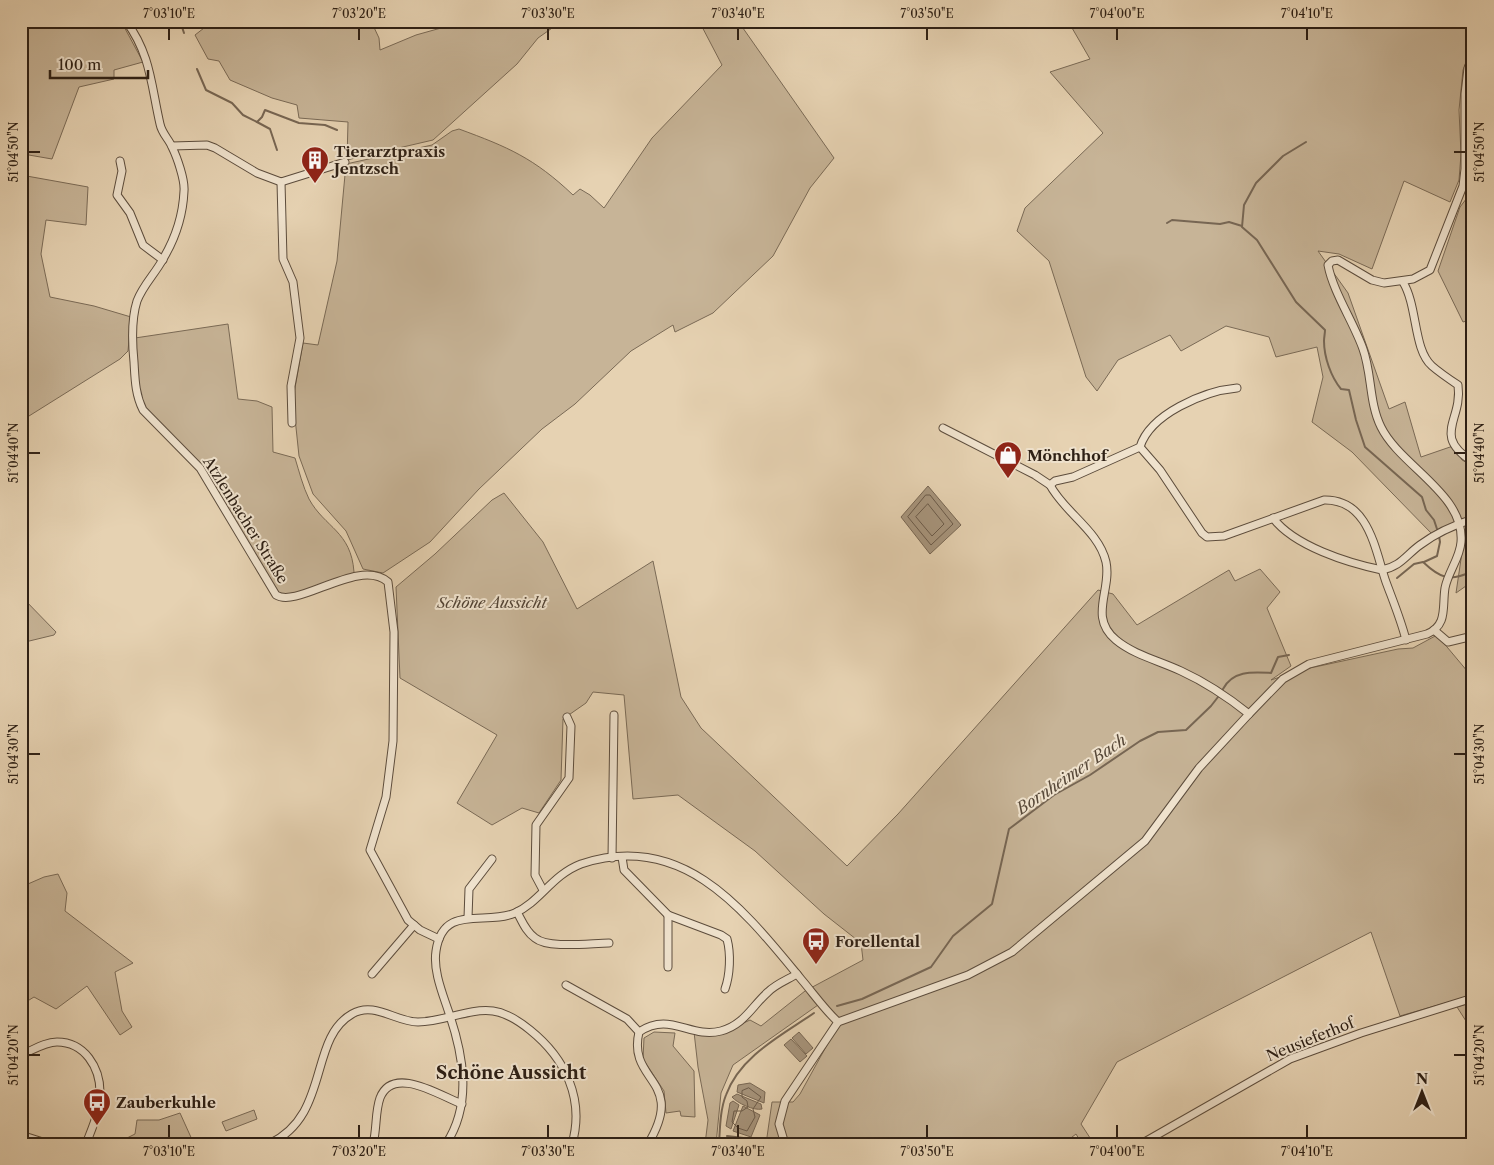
<svg xmlns="http://www.w3.org/2000/svg" width="1494" height="1165" viewBox="0 0 1494 1165" font-family="'Libre Caslon Text',serif">
<rect width="100%" height="100%" fill="#e6d2b2"/>
<filter id="stains"><feTurbulence type="fractalNoise" baseFrequency=".004" numOctaves="4"/><feColorMatrix values="0 0 0 0 .2 0 0 0 0 .09 0 0 0 0 .02 0 0 0 .5 -.17"/></filter>
<radialGradient id="worn" r=".72"><stop offset=".6" stop-color="#630" stop-opacity="0"/><stop offset="1" stop-color="#630" stop-opacity=".3"/></radialGradient>
<g fill="#c7b497" stroke="#7a6a56">
<path d="M 21,21 L 121,21 L 143,62 L 114,70 L 114,79 L 79,87 L 52,159 L 23,154 L 21,157 Z"/>
<path d="M 213,21 L 371,21 L 379,38 L 380,50 L 416,35 L 466,21 L 562,21 L 538,38 L 517,64 L 433,140 L 347,160 L 348,122 L 299,118 L 297,105 L 272,98 L 230,80 L 219,61 L 208,59 L 195,35 Z"/>
<path d="M 699,21 L 738,21 L 834,158 L 810,188 L 773,256 L 713,313 L 675,332 L 673,325 L 631,351 L 575,404 L 542,429 L 479,489 L 430,542 L 383,573 L 363,569 L 346,531 L 313,494 L 299,456 L 293,399 L 303,343 L 318,345 L 337,261 L 346,164 L 432,145 L 452,131 L 459,129 C 508,147 534,158 573,195 L 580,189 L 590,195 L 604,208 L 652,138 L 722,65 Z"/>
<path d="M 1068,21 L 1117,21 L 1120,27 L 1130,21 L 1473,21 L 1473,46 L 1463,70 L 1459,110 L 1461,154 L 1459,180 L 1450,202 L 1404,181 L 1372,269 L 1339,254 L 1318,251 L 1348,293 L 1389,409 L 1405,402 L 1421,457 L 1453,446 L 1462,460 L 1473,466 L 1473,516 L 1433,535 L 1352,452 L 1312,422 L 1323,377 L 1317,347 L 1276,357 L 1269,337 L 1226,326 L 1181,351 L 1170,335 L 1118,360 L 1097,391 L 1086,377 L 1049,261 L 1017,231 L 1025,208 L 1103,133 L 1050,72 L 1090,59 Z"/>
<path d="M 1473,88 L 1473,319 L 1463,322 L 1438,271 L 1460,207 L 1470,194 L 1472,169 Z"/>
<path d="M 21,175 L 88,187 L 86,225 L 46,220 L 41,254 L 50,297 L 94,306 L 131,317 L 128,351 L 120,359 L 21,421 Z"/>
<path d="M 228,324 L 238,399 L 257,401 L 272,407 L 273,452 L 295,458 C 299,471 303,487 309,499 C 325,528 351,531 354,572 L 351,575 C 333,579 292,600 277,592 L 208,474 L 147,411 L 140,398 L 135,338 Z"/>
<path d="M 504,493 L 543,542 L 577,609 L 653,561 L 681,697 L 701,728 L 847,866 L 898,814 L 1098,590 L 1113,594 L 1137,625 L 1229,570 L 1235,581 L 1260,569 L 1280,592 L 1267,608 L 1291,666 L 1271,680 L 1301,670 L 1398,649 L 1413,648 L 1437,635 L 1473,678 L 1473,697 L 1468,700 L 1473,710 L 1473,995 L 1400,1016 L 1371,932 L 1117,1062 L 1081,1124 L 1094,1144 L 1082,1144 L 1076,1134 L 1063,1144 L 929,1144 L 928,1141 L 913,1144 L 766,1144 L 772,1102 L 793,1102 L 800,1094 L 838,1025 L 818,1005 L 733,1065 L 721,1093 L 716,1144 L 705,1144 L 708,1120 L 698,1067 L 694,1032 L 718,1035 L 750,1020 L 761,1026 L 805,991 L 863,960 L 861,943 L 824,914 L 755,851 L 678,795 L 633,799 L 624,695 L 593,692 L 586,703 L 563,719 L 561,780 L 539,813 L 522,808 L 492,825 L 457,803 L 497,735 L 400,678 L 396,587 L 435,554 L 492,500 Z"/>
<path d="M 1473,528 L 1473,581 L 1456,593 L 1465,532 Z"/>
<path d="M 21,596 L 56,632 L 54,635 L 21,643 Z"/>
<path d="M 58,874 L 67,893 L 65,911 L 133,963 L 115,972 L 122,1011 L 132,1027 L 120,1035 L 87,986 L 56,1009 L 34,997 L 21,1005 L 21,887 L 44,877 Z"/>
<path d="M 1473,1002 L 1473,1032 L 1457,1007 Z"/>
<path d="M 654,1032 L 675,1033 L 673,1046 L 694,1071 L 695,1117 L 681,1116 L 680,1111 L 666,1113 L 664,1091 L 643,1059 L 644,1038 Z"/>
<path d="M 254,1110 L 257,1119 L 226,1131 L 222,1122 Z"/>
<path d="M 180,1113 L 194,1144 L 126,1144 L 127,1138 L 135,1134 L 137,1120 L 159,1120 Z"/>
</g>
<g fill="#a7957d" stroke="#776653">
<path d="M 928,486 L 961,525 L 930,554 L 901,517 Z"/>
<path d="M 799,1032 L 813,1048 L 806,1054 L 792,1038 Z"/>
<path d="M 791,1039 L 807,1056 L 800,1062 L 784,1045 Z"/>
<path d="M 750,1083 L 765,1092 L 764,1103 L 737,1092 L 738,1085 Z"/>
<path d="M 737,1094 L 761,1104 L 762,1109 C 754,1111 737,1103 732,1097 Z"/>
<path d="M 733,1101 L 739,1105 L 731,1129 L 726,1126 L 730,1103 Z"/>
<path d="M 743,1106 L 760,1115 L 751,1137 L 733,1131 Z"/>
</g>
<g fill="none" stroke-linecap="round" stroke-linejoin="round">
<g stroke="#6a5a49" stroke-width="1">
<path d="M 926,495 L 930,495 L 953,524 L 931,545 L 908,517 Z"/>
<path d="M 928,504 L 944,524 L 932,536 L 916,517 Z"/>
<path d="M 749,1088 L 761,1097 L 753,1109 L 755,1117 L 747,1131 L 738,1128 L 732,1122 L 734,1111 L 742,1111 L 748,1107 L 747,1101 L 742,1097 L 742,1091 Z"/>
</g>
<g stroke="#776653" stroke-width="2">
<path d="M 180,21 L 184,33"/>
<path d="M 197,69 L 206,90 L 232,103 L 243,115 L 257,122 L 262,117 L 265,110 L 299,123 L 325,125 L 337,130"/>
<path d="M 257,122 L 270,129 L 277,150"/>
<path d="M 1306,142 L 1283,156 L 1256,183 L 1244,205 L 1242,227 L 1257,240 L 1296,302 L 1325,330 C 1325,334 1324,337 1324,341 C 1324,357 1331,377 1341,389 L 1349,390 L 1356,420 L 1365,447 L 1422,497 L 1426,510 L 1434,520 L 1437,529"/>
<path d="M 1167,223 L 1172,220 L 1220,224 L 1229,222 L 1242,226"/>
<path d="M 1424,562 L 1437,556 L 1440,542 L 1439,536"/>
<path d="M 1397,578 L 1414,564 L 1423,562 C 1441,579 1450,582 1473,571"/>
<path d="M 1223,689 C 1233,670 1253,672 1271,673 L 1278,657 L 1289,655"/>
<path d="M 837,1006 L 862,999 L 931,967 L 953,936 L 992,904 L 1009,829 L 1054,795 L 1090,775 L 1140,741 L 1158,732 L 1186,730 L 1211,706 L 1218,697"/>
<path d="M 727,1136 L 752,1139"/>
<path d="M 719,1144 C 720,1128 720,1110 726,1095 C 740,1056 782,1035 814,1013"/>
</g>
<g stroke="#5c4c3c" stroke-width="9">
<g id="minor">
<path d="M 126,21 C 151,55 151,85 160,124 C 162,134 169,139 172,147 C 177,157 185,180 184,191 C 183,214 175,239 163,259 C 155,274 143,285 137,301 C 131,320 132,342 134,362 C 135,378 135,394 143,410 L 200,468 L 276,595 C 298,609 359,557 388,582 L 394,632 L 393,741 L 386,797 L 370,850 L 408,920 L 420,930 L 439,939"/>
<path d="M 172,146 L 207,145 L 215,148 L 257,173 L 281,182 L 345,162"/>
<path d="M 120,161 L 122,171 L 117,195 L 130,213 L 143,245 L 163,260"/>
<path d="M 281,182 L 283,259 L 293,282 L 300,338 L 291,386 L 292,423"/>
<path d="M 1403,282 C 1418,307 1413,349 1432,366 C 1440,373 1449,379 1458,385 C 1463,421 1431,435 1473,462"/>
<path d="M 943,428 L 1035,475 L 1050,485 L 1055,481 L 1073,477 L 1140,447 C 1150,414 1204,391 1237,388"/>
<path d="M 1140,447 L 1160,470 L 1202,533 L 1207,537 L 1224,536 L 1324,500 C 1369,499 1375,550 1386,582 C 1393,601 1401,620 1406,640"/>
<path d="M 1050,485 C 1064,512 1099,531 1106,562 C 1112,590 1088,617 1116,640 C 1134,655 1160,661 1181,671 C 1205,682 1229,698 1249,714"/>
<path d="M 1273,518 C 1294,546 1348,563 1382,570 C 1401,566 1405,556 1420,545 C 1436,533 1454,525 1473,519"/>
<path d="M 1434,630 L 1448,642 L 1473,636"/>
<path d="M 622,857 L 624,870 L 668,915 L 721,935 L 727,939 C 731,954 730,975 725,989"/>
<path d="M 612,858 L 614,715"/>
<path d="M 543,890 L 535,875 L 536,825 L 569,778 L 571,726 L 567,717"/>
<path d="M 517,912 C 522,921 526,932 535,938 C 548,949 591,943 609,943"/>
<path d="M 468,918 L 469,889 L 492,859"/>
<path d="M 668,967 L 668,915"/>
<path d="M 372,974 L 414,925"/>
<path d="M 566,985 L 627,1019 L 639,1032"/>
<path d="M 21,1055 C 33,1050 45,1042 57,1042 C 85,1042 100,1068 100,1092 C 101,1109 92,1128 86,1144"/>
<path d="M 21,1135 L 49,1144"/>
<path d="M 269,1144 C 331,1115 308,1039 352,1014 C 374,1001 396,1022 418,1022 C 444,1022 468,1008 493,1011 C 507,1013 519,1021 530,1030 C 565,1058 585,1099 572,1144"/>
<path d="M 373,1144 C 377,1129 375,1112 380,1098 C 393,1064 442,1097 462,1104"/>
<path d="M 446,1144 C 473,1103 463,1053 448,1010 C 442,992 433,970 436,951 C 443,903 485,926 515,913 C 540,902 552,875 581,864 C 683,830 744,910 801,979 C 813,993 824,1009 838,1022"/>
<path d="M 648,1144 C 687,1079 627,1083 639,1032 C 670,1011 690,1039 721,1031 C 744,1025 752,1006 768,992 C 776,984 787,980 797,974"/>
<path d="M 785,1144 L 779,1124 L 785,1101 L 838,1022 L 968,975 L 1012,952 L 1145,841 L 1199,768 L 1249,714 L 1283,679 L 1309,664 L 1427,634 C 1448,625 1442,607 1445,588 C 1448,572 1460,558 1461,542 C 1465,494 1400,466 1381,427 C 1369,403 1372,374 1363,349 C 1354,323 1333,292 1328,265 L 1332,261 L 1338,260 L 1372,280 L 1384,283 L 1413,279 L 1430,270 L 1463,186 L 1465,169 L 1465,94 L 1468,68 L 1473,55"/>
<path d="M 1141,1144 L 1290,1059 L 1361,1033 L 1473,998"/>
</g>
</g>
<use href="#minor" stroke="#efe2cd" stroke-width="7"/>
</g>
<path fill="none" stroke="#2e2015" stroke-width="2" d="M 169,28 L 169,40M 359,28 L 359,40M 548,28 L 548,40M 738,28 L 738,40M 927,28 L 927,40M 1117,28 L 1117,40M 1307,28 L 1307,40M 28,152 L 40,152M 1454,152 L 1466,152M 28,453 L 40,453M 1454,453 L 1466,453M 28,754 L 40,754M 1454,754 L 1466,754M 28,1055 L 40,1055M 1454,1055 L 1466,1055M 169,1125 L 169,1138M 359,1125 L 359,1138M 548,1125 L 548,1138M 738,1125 L 738,1138M 927,1125 L 927,1138M 1117,1125 L 1117,1138M 1307,1125 L 1307,1138"/>
<defs>
<g id="building-pin" transform="scale(1.4375)"><path d="M0 17L-7.5 6A9.5 9.5 0 1 1 7.5 6Z" fill="#8f2418" stroke="#efe2cd"/><path d="M-4-6H4V6H1V3H-1V6H-4ZM-2.5-4.3h1.7v1.8h-1.7ZM.8-4.3h1.7v1.8H.8ZM-2.5-1h1.7V.8h-1.7ZM.8-1h1.7V.8H.8Z" fill="#fff"/></g>
<g id="shop-pin" transform="scale(1.4375)"><path d="M0 17L-7.5 6A9.5 9.5 0 1 1 7.5 6Z" fill="#8f2418" stroke="#efe2cd"/><path d="M-5-2.5h2.3a2.7 3.5 0 0 1 5.4 0H5L5.5 6h-11ZM-1.5-2.5h3a1.5 2.3 0 0 0-3 0Z" fill="#fff"/></g>
<g id="bus-pin" transform="scale(1.4375)"><path d="M0 17L-7.5 6A9.5 9.5 0 1 1 7.5 6Z" fill="#8f2418" stroke="#efe2cd"/><path d="M-5-6H5V4H4V6H2V4H-2V6H-4V4H-5ZM-3.5-4V0h7V-4ZM-3.5 1.2v1.5H-2V1.2ZM2 1.2v1.5H3.5V1.2Z" fill="#fff"/></g>
</defs>
<g fill-rule="evenodd">
<use href="#building-pin" x="315" y="160"/>
<use href="#shop-pin" x="1008" y="455"/>
<use href="#bus-pin" x="816" y="941"/>
<use href="#bus-pin" x="97" y="1102"/>
</g>
<g text-anchor="middle" dominant-baseline="central" stroke-width="4" stroke-linejoin="round" paint-order="stroke">
<g font-size="15" font-weight="bold" fill="#2e2015" stroke="#efe2cd" text-anchor="start">
<text x="334" y="151">Tierarztpraxis<tspan x="334" dy="17">Jentzsch</tspan></text>
<text x="1027" y="455">Mönchhof</text>
<text x="835" y="941">Forellental</text>
<text x="116" y="1102">Zauberkuhle</text>
</g>
<g font-size="15" fill="#2e2015" stroke="#efe2cd">
<text transform="translate(246 520) rotate(58)">Atzlenbacher Straße</text>
<text transform="translate(1310 1039) rotate(-22)">Neusieferhof</text>
</g>
<g font-size="15" font-style="italic" fill="#544536" stroke="#efe2cd">
<text x="492" y="602">Schöne Aussicht</text>
</g>
<g font-size="16" font-style="italic" fill="#584939" stroke="#efe2cd">
<text transform="translate(1071 774) rotate(-34)">Bornheimer Bach</text>
</g>
<g font-size="18" font-weight="bold" fill="#2e2015" stroke="#efe2cd">
<text x="511" y="1073">Schöne Aussicht</text>
</g>
</g>
<rect width="1494" height="1165" fill="none" stroke="#e6d2b2" stroke-width="55"/>
<g transform="translate(1422 1092)" stroke="#efe2cd" stroke-width="4" paint-order="stroke">
<path d="M0-4L9 19L0 12L-9 19Z" fill="#2e2015"/>
<text y="-8" font-size="14" font-weight="bold" text-anchor="middle" fill="#2e2015">N</text>
</g>
<path d="M50 70v8h98v-8" fill="none" stroke="#2e2015" stroke-width="2.5"/>
<text x="58" y="70" font-size="15" fill="#2e2015" stroke="#efe2cd" stroke-width="4" paint-order="stroke">100 m</text>
<rect x="28" y="28" width="1438" height="1110" fill="none" stroke="#2e2015" stroke-width="2"/>
<g font-size="12" text-anchor="middle" fill="#2e2015">
<text x="169" y="18">7°03'10"E</text>
<text x="359" y="18">7°03'20"E</text>
<text x="548" y="18">7°03'30"E</text>
<text x="738" y="18">7°03'40"E</text>
<text x="927" y="18">7°03'50"E</text>
<text x="1117" y="18">7°04'00"E</text>
<text x="1307" y="18">7°04'10"E</text>
<text transform="translate(14 152) rotate(-90)" y="4">51°04'50"N</text>
<text transform="translate(1480 152) rotate(-90)" y="4">51°04'50"N</text>
<text transform="translate(14 453) rotate(-90)" y="4">51°04'40"N</text>
<text transform="translate(1480 453) rotate(-90)" y="4">51°04'40"N</text>
<text transform="translate(14 754) rotate(-90)" y="4">51°04'30"N</text>
<text transform="translate(1480 754) rotate(-90)" y="4">51°04'30"N</text>
<text transform="translate(14 1055) rotate(-90)" y="4">51°04'20"N</text>
<text transform="translate(1480 1055) rotate(-90)" y="4">51°04'20"N</text>
<text x="169" y="1156">7°03'10"E</text>
<text x="359" y="1156">7°03'20"E</text>
<text x="548" y="1156">7°03'30"E</text>
<text x="738" y="1156">7°03'40"E</text>
<text x="927" y="1156">7°03'50"E</text>
<text x="1117" y="1156">7°04'00"E</text>
<text x="1307" y="1156">7°04'10"E</text>
</g>
<rect width="100%" height="100%" filter="url(#stains)"/>
<rect width="100%" height="100%" fill="url(#worn)"/>
</svg>
